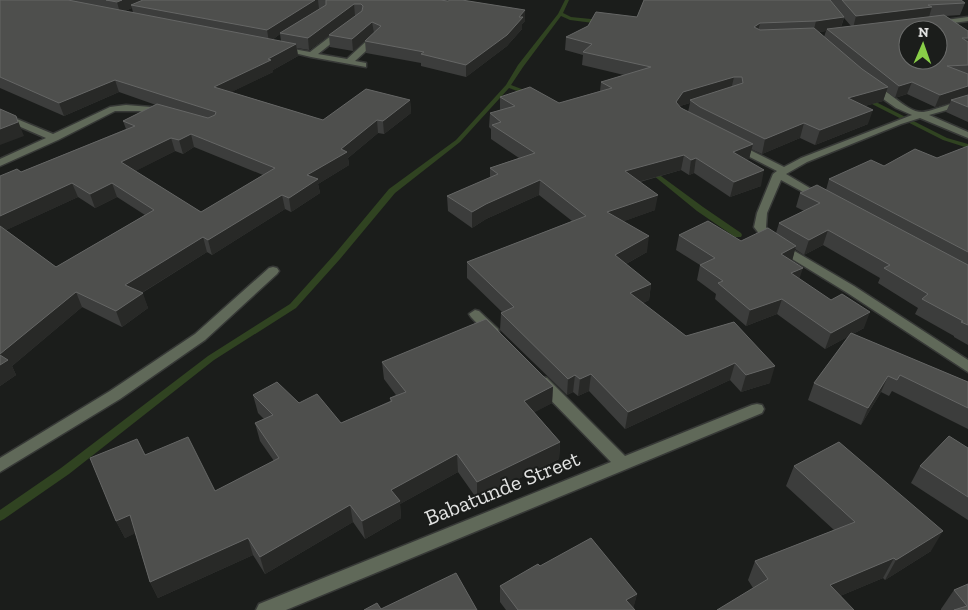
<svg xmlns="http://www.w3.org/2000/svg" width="968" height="610" viewBox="0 0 968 610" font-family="'Zilla Slab',serif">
<rect width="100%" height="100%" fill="#1b1d1b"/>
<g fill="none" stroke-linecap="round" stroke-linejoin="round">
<g fill="#304321" fill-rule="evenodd">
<path d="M 565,0 L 569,0 L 563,13 L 571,17 L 601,20 L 604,22 L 601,24 L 570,20 L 561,16 L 523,67 L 511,85 L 532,93 L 532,95 L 528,95 L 509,88 L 460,142 L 395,193 L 340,259 L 296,308 L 214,360 L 69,474 L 4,519 L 0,521 L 0,510 L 61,468 L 208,356 L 290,304 L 334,255 L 389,189 L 456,140 L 506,85 L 518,65 L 558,14 Z"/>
<path d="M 866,97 L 947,138 L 968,144 L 968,148 L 943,140 L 864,100 L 863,99 Z"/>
<path d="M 650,168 L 703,207 L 741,233 L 742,235 L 741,237 L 735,237 L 697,211 L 648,171 L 646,170 Z"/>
</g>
<g stroke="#373937" stroke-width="3">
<g id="minor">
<path d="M 968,17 L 968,21 L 938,25 L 934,23 L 938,21 Z"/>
<path d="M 340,29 L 347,31 L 318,54 L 347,59 L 373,35 L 379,35 L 379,39 L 355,61 L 366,63 L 366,67 L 311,57 L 278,49 L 282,47 L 310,52 Z"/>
<path d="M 869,85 C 884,83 904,112 922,112 C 931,112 957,101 968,98 L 968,104 L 929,115 L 968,132 L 968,138 L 920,118 L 901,124 L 807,162 L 786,174 L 825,197 L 824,199 L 816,199 L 781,180 L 767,213 L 766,227 L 774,239 L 854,286 L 968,360 L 968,372 L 846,292 L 766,243 L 754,227 L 757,213 L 773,174 L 777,171 L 732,148 L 732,144 L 738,144 L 784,167 L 801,158 L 912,115 L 896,108 L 869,89 Z"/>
<path d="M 126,105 L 151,107 L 168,113 L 164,116 L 139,111 L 115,111 L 58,140 L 0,166 L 0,159 L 46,138 L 0,118 L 0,112 L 53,134 L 110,107 Z"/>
<path d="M 273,267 L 277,268 L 279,271 L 277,274 L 205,340 L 120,399 L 0,472 L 0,458 L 110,391 L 195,334 L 269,268 Z"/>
<path d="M 475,310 L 479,311 L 498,329 L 499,332 L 498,335 L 488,335 L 471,317 L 469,314 Z"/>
<path d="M 542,377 L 547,378 L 625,456 L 752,405 L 757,404 L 762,405 L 764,409 L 762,413 L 286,610 L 256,610 L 259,604 L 611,462 L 537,386 L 535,382 L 537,378 Z"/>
</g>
</g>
<use href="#minor" fill="#606959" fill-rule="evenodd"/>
</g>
<g fill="#3c3d3c" fill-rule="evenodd">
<path d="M 0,0 L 440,0 L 525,21 L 522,24 L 522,29 L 507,46 L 466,77 L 421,66 L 421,63 L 366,53 L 365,41 L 370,36 L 353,51 L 330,47 L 329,35 L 356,15 L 355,16 L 309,50 L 297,48 L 298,56 L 273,70 L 273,72 L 231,92 L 323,120 L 410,100 L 411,113 L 384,134 L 378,133 L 348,158 L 349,165 L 318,184 L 320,193 L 291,212 L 285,209 L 212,255 L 207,252 L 142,293 L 148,308 L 122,327 L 82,307 L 12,366 L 16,375 L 0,386 L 0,176 L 21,172 L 126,129 L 123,121 L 156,105 L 119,92 L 64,116 L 0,88 ZM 132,8 L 133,13 L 125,11 ZM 280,34 L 281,41 L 272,40 ZM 194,147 L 263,175 L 201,212 L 135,171 L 175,151 L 183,154 ZM 78,197 L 95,208 L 117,197 L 145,215 L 56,267 L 6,230 Z"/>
<path d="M 644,0 L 961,0 L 965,3 L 960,15 L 945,16 L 968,31 L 968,122 L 946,112 L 950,103 L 935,107 L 907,94 L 895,98 L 886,91 L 883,101 L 865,106 L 868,124 L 815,145 L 800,138 L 762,154 L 751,149 L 749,159 L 746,160 L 761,186 L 730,197 L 694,173 L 689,175 L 681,170 L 640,182 L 655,210 L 624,221 L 647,252 L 626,264 L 651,284 L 649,300 L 643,303 L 686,336 L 734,322 L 770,383 L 741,392 L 730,380 L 625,429 L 589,391 L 578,396 L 573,392 L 567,395 L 500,330 L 501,313 L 502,312 L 467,278 L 467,262 L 572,221 L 539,195 L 486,219 L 472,228 L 448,211 L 447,196 L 490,178 L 490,168 L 519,158 L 491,139 L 491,129 L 489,127 L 490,113 L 500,110 L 500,97 L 559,103 L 600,91 L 601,82 L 624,75 L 582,65 L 583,55 L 565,50 L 566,37 L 637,17 ZM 844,18 L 851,26 L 841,27 ZM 826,31 L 824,37 L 819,32 ZM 690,103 L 688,112 L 680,107 L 680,106 Z"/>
<path d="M 968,146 L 968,345 L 954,337 L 954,336 L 915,314 L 918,308 L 878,283 L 880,278 L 823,245 L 804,255 L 795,249 L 792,261 L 799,279 L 864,328 L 853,334 L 968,382 L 968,429 L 892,391 L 889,396 L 881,392 L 861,425 L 808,400 L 814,383 L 849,336 L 825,349 L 777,314 L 746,326 L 715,299 L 716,294 L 697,280 L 700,265 L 676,250 L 679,235 L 741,241 L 776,233 L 779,223 L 804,211 L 796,207 L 800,193 L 826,190 L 829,179 L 884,166 L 937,158 Z"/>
<path d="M 382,362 L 553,386 L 552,403 L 534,412 L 560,442 L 559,459 L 477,499 L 458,472 L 400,504 L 401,518 L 365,539 L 353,522 L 265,574 L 253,555 L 158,598 L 150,582 L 135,533 L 125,538 L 116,521 L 145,455 L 215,491 L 274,461 L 260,441 L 255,423 L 264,419 L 258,413 L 253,395 L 299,403 L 341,423 L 390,401 L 390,398 L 396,395 L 384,379 Z"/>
<path d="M 968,448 L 968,520 L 911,483 L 920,466 Z"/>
<path d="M 794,466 L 931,551 L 885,580 L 883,578 L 840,596 L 753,588 L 748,580 L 755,561 L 834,530 L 786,486 Z"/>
<path d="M 540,566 L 637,594 L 633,608 L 635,610 L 506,610 L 500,602 L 500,586 Z"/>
<path d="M 968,584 L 968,610 L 941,610 L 941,609 L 954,590 Z"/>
</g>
<g fill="#282927">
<path d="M 122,0 L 152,0 L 131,5 L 132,8 L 120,13 L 117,2 Z"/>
<path d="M 315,0 L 318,0 L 319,9 L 280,33 L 280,34 L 269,42 L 267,30 Z"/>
<path d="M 354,4 L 355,16 L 309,50 L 308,38 Z"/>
<path d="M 932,7 L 928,20 L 853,28 L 856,16 Z"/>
<path d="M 525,10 L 525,21 L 522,24 L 522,29 L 507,46 L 466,77 L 466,65 L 519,17 Z"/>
<path d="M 844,17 L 840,30 L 827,29 L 826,31 L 813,33 L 816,21 Z"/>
<path d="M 372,22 L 374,33 L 353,51 L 352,39 Z"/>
<path d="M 760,23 L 757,35 L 754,27 Z"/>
<path d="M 296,44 L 298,56 L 273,70 L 273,72 L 217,99 L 214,87 Z"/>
<path d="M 734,77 L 731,90 L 690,100 L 690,103 L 680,106 L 673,116 L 676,102 L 683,92 Z"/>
<path d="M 115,80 L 119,92 L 64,116 L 59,103 Z"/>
<path d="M 912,82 L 907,94 L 895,98 L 899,86 Z"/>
<path d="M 968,86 L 968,97 L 951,100 L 950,103 L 935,107 L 940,95 Z"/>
<path d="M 888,87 L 883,101 L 843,112 L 848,98 Z"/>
<path d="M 410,100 L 411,113 L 384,134 L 383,121 Z"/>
<path d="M 873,110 L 868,124 L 815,145 L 820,130 Z"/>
<path d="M 16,116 L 24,136 L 0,145 L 0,129 Z"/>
<path d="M 377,120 L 378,133 L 348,158 L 349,165 L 318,184 L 320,193 L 291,212 L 289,198 L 307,175 Z"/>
<path d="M 804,123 L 800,138 L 762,154 L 765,139 Z"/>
<path d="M 191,134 L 194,147 L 183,154 L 179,140 Z"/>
<path d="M 171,138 L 175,151 L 126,176 L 121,162 Z"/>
<path d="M 753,144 L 749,159 L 730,167 L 733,152 Z"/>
<path d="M 684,155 L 681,170 L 623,186 L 625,171 Z"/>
<path d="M 696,158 L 694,173 L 689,175 L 691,160 Z"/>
<path d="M 764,170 L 761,186 L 730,197 L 734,182 Z"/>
<path d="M 540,180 L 539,195 L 486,219 L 472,228 L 472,212 L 486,204 Z"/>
<path d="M 72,183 L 78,197 L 0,233 L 0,216 Z"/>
<path d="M 112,183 L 117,197 L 95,208 L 90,194 Z"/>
<path d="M 282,195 L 285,209 L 212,255 L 208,240 Z"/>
<path d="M 658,195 L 655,210 L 605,228 L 607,212 Z"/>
<path d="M 828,230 L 823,245 L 804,255 L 809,240 Z"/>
<path d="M 649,236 L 647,252 L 613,271 L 615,255 Z"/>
<path d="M 203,237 L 207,252 L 130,300 L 125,285 Z"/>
<path d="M 796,246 L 792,261 L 781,254 Z"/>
<path d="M 803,268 L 798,283 L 791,273 Z"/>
<path d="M 651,284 L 649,300 L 628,309 L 630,293 Z"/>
<path d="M 76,292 L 82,307 L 12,366 L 16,375 L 0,386 L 0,354 Z"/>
<path d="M 143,293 L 148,308 L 122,327 L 116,311 Z"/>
<path d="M 782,299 L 777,314 L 746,326 L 750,310 Z"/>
<path d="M 870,312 L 864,328 L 825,349 L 831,333 Z"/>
<path d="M 735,363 L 730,380 L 625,429 L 628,412 Z"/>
<path d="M 775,366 L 770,383 L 741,392 L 746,375 Z"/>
<path d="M 591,374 L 589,391 L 578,396 L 580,379 Z"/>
<path d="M 575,375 L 573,392 L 567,395 L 568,379 Z"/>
<path d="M 888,376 L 881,392 L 861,425 L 868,408 Z"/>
<path d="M 553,386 L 552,403 L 524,418 L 524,401 Z"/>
<path d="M 560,442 L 559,459 L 477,499 L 477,482 Z"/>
<path d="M 457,454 L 458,472 L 400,504 L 401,518 L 365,539 L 362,521 L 391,490 Z"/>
<path d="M 350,505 L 353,522 L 265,574 L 260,557 Z"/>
<path d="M 130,515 L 138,532 L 125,538 L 116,521 Z"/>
<path d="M 943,531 L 931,551 L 885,580 L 896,560 Z"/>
<path d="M 248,538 L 253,555 L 158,598 L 150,582 Z"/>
<path d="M 894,558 L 883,578 L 821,604 L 830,585 Z"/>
<path d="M 637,594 L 633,610 L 626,600 Z"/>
</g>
<g fill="#4e4f4d" stroke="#656665" fill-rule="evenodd">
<path d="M 0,0 L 68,0 L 296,44 L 268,59 L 271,60 L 214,87 L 323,120 L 366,89 L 410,100 L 383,121 L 377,120 L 341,149 L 347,152 L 307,175 L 318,179 L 289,198 L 282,195 L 208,240 L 203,237 L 125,285 L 143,293 L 116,311 L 76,292 L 0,354 L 0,226 L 56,267 L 154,210 L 112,183 L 90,194 L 72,183 L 0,216 L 0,176 L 17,169 L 21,172 L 135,126 L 123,121 L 157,104 L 208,118 L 215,115 L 216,112 L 115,80 L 59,103 L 0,77 ZM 191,134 L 275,168 L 201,212 L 121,162 L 171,138 L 179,140 Z"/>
<path d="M 106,0 L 122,0 L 117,2 Z"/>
<path d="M 143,0 L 315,0 L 267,30 L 131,5 Z"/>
<path d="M 326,0 L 440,0 L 448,1 L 450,0 L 462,0 L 525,10 L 519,17 L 523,17 L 507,35 L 466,65 L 421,54 L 424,52 L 365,41 L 381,26 L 372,22 L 352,39 L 329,35 L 362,11 L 363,6 L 361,4 L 354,4 L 308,38 L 280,33 L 326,5 Z"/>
<path d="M 644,0 L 830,0 L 844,17 L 816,21 L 760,23 L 754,27 L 760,30 L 814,28 L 862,69 L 888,87 L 848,98 L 873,110 L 820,130 L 804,123 L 765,139 L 700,107 L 690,100 L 743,83 L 742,77 L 734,77 L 683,92 L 676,102 L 681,108 L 753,144 L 733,152 L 764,170 L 734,182 L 696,158 L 691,160 L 684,155 L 625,171 L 658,195 L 607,212 L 649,236 L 615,255 L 651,284 L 630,293 L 686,336 L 734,322 L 775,366 L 746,375 L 735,363 L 628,412 L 591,374 L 580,379 L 575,375 L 568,379 L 501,313 L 514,307 L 467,262 L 586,216 L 540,180 L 486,204 L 472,212 L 447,196 L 498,174 L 490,168 L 535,153 L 492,125 L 501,122 L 490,113 L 515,106 L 500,97 L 530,87 L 559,103 L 612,88 L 601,82 L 651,67 L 583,52 L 592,44 L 566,37 L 588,26 L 596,12 L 637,17 Z"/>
<path d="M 842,0 L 961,0 L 965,3 L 928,5 L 932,7 L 856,16 Z"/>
<path d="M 944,15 L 968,31 L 968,38 L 962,38 L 968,42 L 968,65 L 947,66 L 968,74 L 968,86 L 940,95 L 912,82 L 899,86 L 827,29 ZM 908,30 L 938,30 L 938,60 L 908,60 Z"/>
<path d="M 968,95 L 968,107 L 951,100 Z"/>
<path d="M 0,109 L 16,116 L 18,122 L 0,129 Z"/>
<path d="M 968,146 L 968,252 L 829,179 L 871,160 L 884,166 L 915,149 L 937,158 Z"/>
<path d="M 817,185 L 968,265 L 968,325 L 961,322 L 963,321 L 922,299 L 928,294 L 884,268 L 890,265 L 828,230 L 809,240 L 779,223 L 820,203 L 800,193 Z"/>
<path d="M 708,221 L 741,241 L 768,228 L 796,246 L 781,254 L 803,268 L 791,273 L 831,300 L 842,294 L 870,312 L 831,333 L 782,299 L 750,310 L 718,283 L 723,281 L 700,265 L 715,258 L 679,235 Z"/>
<path d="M 486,319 L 553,386 L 524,401 L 560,442 L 477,482 L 457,454 L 391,490 L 400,501 L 362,521 L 350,505 L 260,557 L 248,538 L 150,582 L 130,515 L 116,521 L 90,458 L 137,439 L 145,455 L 188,437 L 215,491 L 279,458 L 255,423 L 273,415 L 253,395 L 277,382 L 299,403 L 317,394 L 341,423 L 392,401 L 390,398 L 406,392 L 382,362 Z"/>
<path d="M 851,333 L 968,382 L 968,408 L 900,375 L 897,380 L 888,376 L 868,408 L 814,383 Z"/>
<path d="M 0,355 L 8,360 L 0,365 Z"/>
<path d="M 949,436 L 968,448 L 968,497 L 920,466 Z"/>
<path d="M 839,442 L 943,531 L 896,560 L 894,558 L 830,585 L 854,610 L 717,610 L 768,579 L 755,561 L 855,522 L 794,466 Z"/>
<path d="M 591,538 L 637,594 L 626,600 L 635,610 L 518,610 L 500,586 L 538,564 L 540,566 Z"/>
<path d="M 456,573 L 477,610 L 364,610 L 377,603 L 381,609 Z"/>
<path d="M 968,584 L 968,610 L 954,610 L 967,606 L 954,590 Z"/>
</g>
<g text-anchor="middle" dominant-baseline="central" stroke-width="4" stroke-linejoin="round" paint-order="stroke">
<g font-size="22" fill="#e2e3e2" stroke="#1b1d1b">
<text transform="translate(502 488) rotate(-22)">Babatunde Street</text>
</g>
</g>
<g transform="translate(923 45) rotate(2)"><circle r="24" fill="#1b1d1b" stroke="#6b6c6b"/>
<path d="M0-4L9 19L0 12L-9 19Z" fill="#89ce48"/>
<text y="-8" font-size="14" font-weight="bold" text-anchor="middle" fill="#e2e3e2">N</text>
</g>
</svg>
